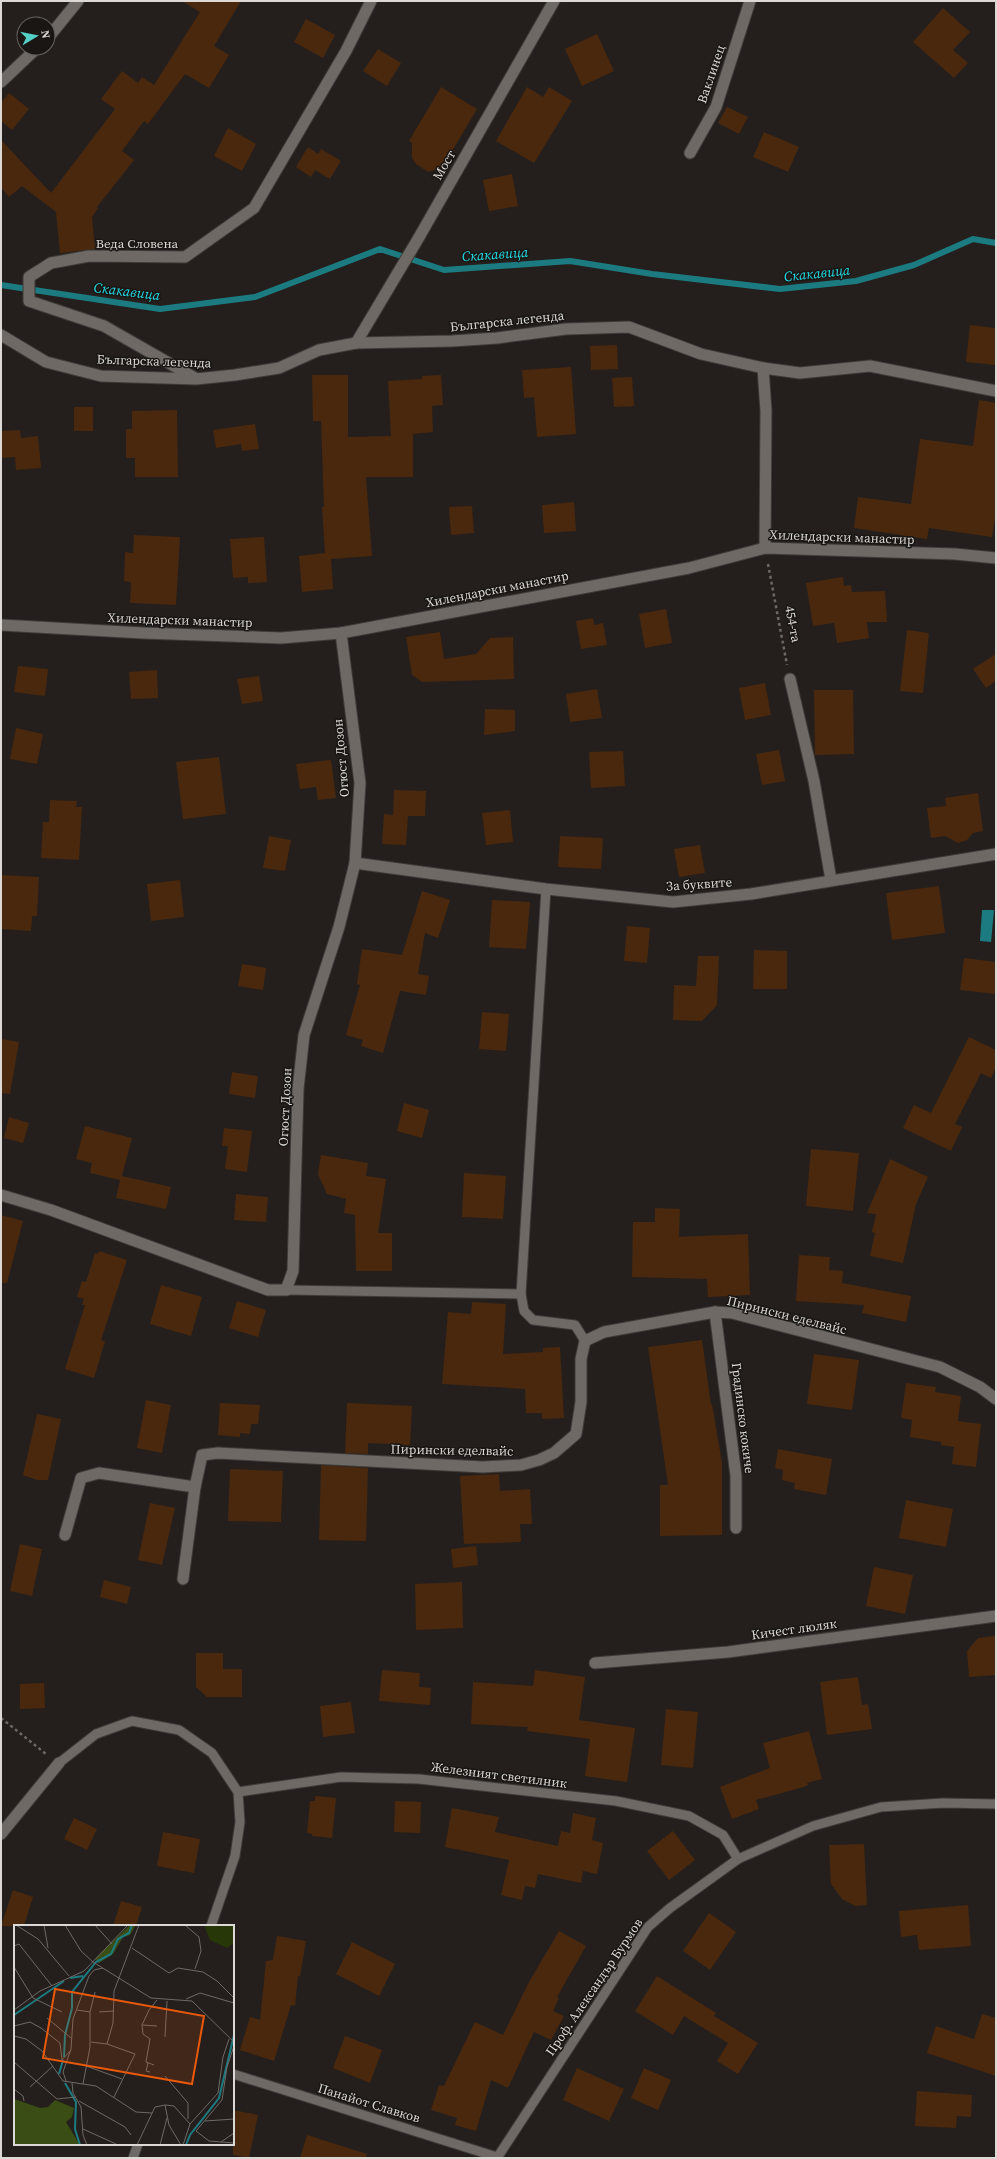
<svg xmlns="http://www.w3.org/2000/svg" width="997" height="2159" viewBox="0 0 997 2159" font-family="'Source Serif 4',serif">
<rect width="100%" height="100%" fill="#241f1c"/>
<path fill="#1c7b81" d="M 982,910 L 994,910 L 991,942 L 980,941 Z"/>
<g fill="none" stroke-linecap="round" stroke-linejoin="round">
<path stroke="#1c7b81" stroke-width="6" d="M 1,285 L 160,309 L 255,297 L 380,249 L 444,270 L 570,261 L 652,274 L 780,289 L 856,281 L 914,265 L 973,239 L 996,243"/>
</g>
<g fill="#49280e">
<path d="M 182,1 L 241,1 L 214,46 L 229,55 L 209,88 L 185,74 L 148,124 L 144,121 L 122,151 L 134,160 L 97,207 L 98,208 L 92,217 L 95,249 L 60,253 L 56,212 L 22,186 L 9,197 L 1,188 L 1,140 L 51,193 L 115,109 L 101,99 L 122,71 L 138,83 L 142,77 L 154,85 L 200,12 Z"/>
<path d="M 943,8 L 970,32 L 953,50 L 968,63 L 954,78 L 913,42 Z"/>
<path d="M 306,19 L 335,35 L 323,58 L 294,42 Z"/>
<path d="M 597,34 L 614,71 L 582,86 L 565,49 Z"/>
<path d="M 378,49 L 401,63 L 387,86 L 363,71 Z"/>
<path d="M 441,87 L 477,109 L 445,163 L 441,168 L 428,172 L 416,164 L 412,158 L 412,143 L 409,141 Z"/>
<path d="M 527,87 L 543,97 L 549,87 L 572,101 L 534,163 L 496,141 Z"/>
<path d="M 9,93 L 29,109 L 12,130 L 1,121 L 1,103 Z"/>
<path d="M 727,107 L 748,117 L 739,134 L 718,123 Z"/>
<path d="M 228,128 L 256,144 L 242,171 L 214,156 Z"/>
<path d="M 764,132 L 799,147 L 788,172 L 753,157 Z"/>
<path d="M 308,147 L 318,154 L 321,149 L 341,161 L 330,179 L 315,170 L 311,177 L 296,167 Z"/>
<path d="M 512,174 L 518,206 L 489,211 L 483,180 Z"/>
<path d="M 970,325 L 996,328 L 996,365 L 966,362 Z"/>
<path d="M 617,345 L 618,369 L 591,370 L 590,346 Z"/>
<path d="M 571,367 L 576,434 L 537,437 L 534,397 L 524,398 L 522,370 Z"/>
<path d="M 312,375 L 348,375 L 348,437 L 391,436 L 388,381 L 422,379 L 422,376 L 441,375 L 443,405 L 432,406 L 433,432 L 413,434 L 413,477 L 366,477 L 372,556 L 331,559 L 333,589 L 302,592 L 299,556 L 325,553 L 322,507 L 324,507 L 321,421 L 313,421 Z"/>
<path d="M 632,377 L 634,406 L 614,407 L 612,378 Z"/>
<path d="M 979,400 L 996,403 L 996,512 L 992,537 L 929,528 L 927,539 L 854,528 L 858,497 L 911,504 L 920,439 L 973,446 Z"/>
<rect x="74" y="407" width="19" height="24"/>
<path d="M 177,410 L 178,477 L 135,477 L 135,458 L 126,458 L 126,429 L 132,429 L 132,411 Z"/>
<path d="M 255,424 L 259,449 L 242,451 L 241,444 L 216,448 L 213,430 Z"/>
<path d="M 20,430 L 21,438 L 38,436 L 41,468 L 16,470 L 15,457 L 1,458 L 1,431 Z"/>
<path d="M 574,502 L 576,531 L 544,533 L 542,505 Z"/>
<path d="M 472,506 L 474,533 L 451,535 L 449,507 Z"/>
<path d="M 134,535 L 180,537 L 176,605 L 130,603 L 131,582 L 124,581 L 125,552 L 133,553 Z"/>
<path d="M 264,537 L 267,582 L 248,583 L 248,577 L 233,578 L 230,539 Z"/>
<path d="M 843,577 L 844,586 L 851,585 L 852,592 L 885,591 L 887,622 L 867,622 L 869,638 L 837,643 L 834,623 L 813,626 L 806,583 Z"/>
<path d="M 666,609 L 672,643 L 645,648 L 639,614 Z"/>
<path d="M 593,618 L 594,625 L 603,623 L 607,645 L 581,649 L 576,621 Z"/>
<path d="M 907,630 L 929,633 L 923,693 L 900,691 Z"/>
<path d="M 440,632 L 444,659 L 476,654 L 490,638 L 513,637 L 514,679 L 422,682 L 412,675 L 406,637 Z"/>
<path d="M 996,654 L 996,681 L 986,688 L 973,669 Z"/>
<path d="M 18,666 L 48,669 L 45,696 L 14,692 Z"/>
<path d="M 157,670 L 158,698 L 131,699 L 129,672 Z"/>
<path d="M 259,676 L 263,701 L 242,704 L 237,679 Z"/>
<path d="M 765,683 L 771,715 L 745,720 L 739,688 Z"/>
<path d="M 597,689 L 602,718 L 570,722 L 566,694 Z"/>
<path d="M 814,690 L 853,690 L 854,754 L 815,755 Z"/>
<path d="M 485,709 L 515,710 L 515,731 L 484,735 Z"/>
<path d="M 16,728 L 43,734 L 37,764 L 10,759 Z"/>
<path d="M 779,750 L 785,781 L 762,785 L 756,754 Z"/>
<path d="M 623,751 L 625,786 L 591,788 L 589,752 Z"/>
<path d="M 219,757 L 226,814 L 183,819 L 176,762 Z"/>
<path d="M 331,760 L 336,798 L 318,800 L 316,787 L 300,789 L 296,764 Z"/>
<path d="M 394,790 L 426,791 L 425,816 L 408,816 L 406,845 L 382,844 L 384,814 L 393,815 Z"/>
<path d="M 978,793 L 983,831 L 973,833 L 967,840 L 958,843 L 945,836 L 931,838 L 927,808 L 946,806 L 945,798 Z"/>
<path d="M 50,800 L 77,801 L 76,807 L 82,807 L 79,860 L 41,858 L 43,822 L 49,822 Z"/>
<path d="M 510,810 L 513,842 L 486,845 L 482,813 Z"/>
<path d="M 269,836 L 291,840 L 285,871 L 263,868 Z"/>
<path d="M 560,836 L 603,838 L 601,869 L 558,867 Z"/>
<path d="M 700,845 L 705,873 L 679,877 L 674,849 Z"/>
<path d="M 1,875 L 39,877 L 37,916 L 32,916 L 31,931 L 1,929 Z"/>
<path d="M 180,880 L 184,917 L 151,921 L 147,884 Z"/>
<path d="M 939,886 L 945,933 L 892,940 L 886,893 Z"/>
<path d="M 422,891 L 450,900 L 438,938 L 425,933 L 418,974 L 429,976 L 426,995 L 400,991 L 383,1053 L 361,1046 L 363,1040 L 346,1035 L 360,985 L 357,984 L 362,949 L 402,955 Z"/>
<path d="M 492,900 L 530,902 L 526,949 L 489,947 Z"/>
<path d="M 627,926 L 650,928 L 647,963 L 624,961 Z"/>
<path d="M 754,950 L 787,951 L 787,989 L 753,989 Z"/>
<path d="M 698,956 L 719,956 L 717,1005 L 702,1021 L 673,1020 L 674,985 L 696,986 Z"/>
<path d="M 964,958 L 996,962 L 996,994 L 960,990 Z"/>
<path d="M 242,964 L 266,968 L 263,990 L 238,986 Z"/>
<path d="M 482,1012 L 509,1014 L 506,1051 L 479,1049 Z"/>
<path d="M 969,1037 L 996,1050 L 996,1067 L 991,1078 L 981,1073 L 955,1124 L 962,1127 L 951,1151 L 903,1128 L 914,1105 L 931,1113 Z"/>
<path d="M 1,1039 L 19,1042 L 10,1094 L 1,1093 Z"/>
<path d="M 232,1072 L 258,1076 L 255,1098 L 229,1094 Z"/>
<path d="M 404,1103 L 429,1110 L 422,1138 L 397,1131 Z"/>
<path d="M 9,1117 L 29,1123 L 23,1143 L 4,1138 Z"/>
<path d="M 85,1126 L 132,1138 L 122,1176 L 171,1187 L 166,1209 L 116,1198 L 120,1180 L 90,1173 L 92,1163 L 76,1159 Z"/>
<path d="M 224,1128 L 252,1131 L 247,1172 L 225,1169 L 228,1146 L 222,1146 Z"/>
<path d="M 811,1149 L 859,1153 L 853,1211 L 806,1206 Z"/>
<path d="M 321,1155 L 368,1163 L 366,1176 L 386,1179 L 378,1233 L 392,1233 L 392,1271 L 356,1271 L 355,1215 L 344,1213 L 346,1199 L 327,1194 L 318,1174 Z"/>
<path d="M 890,1159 L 928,1177 L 916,1204 L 903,1263 L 870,1256 L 875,1233 L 872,1232 L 876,1214 L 867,1213 Z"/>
<path d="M 464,1173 L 506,1176 L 503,1219 L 462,1217 Z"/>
<path d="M 236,1194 L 268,1197 L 266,1222 L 234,1220 Z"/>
<path d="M 655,1208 L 680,1209 L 679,1237 L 748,1234 L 750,1295 L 708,1297 L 707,1279 L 632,1277 L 633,1222 L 655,1222 Z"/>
<path d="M 1,1215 L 23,1221 L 7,1283 L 1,1283 Z"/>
<path d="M 99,1251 L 127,1260 L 101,1340 L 105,1341 L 94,1378 L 65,1369 L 85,1305 L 82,1305 L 84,1299 L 77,1297 L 82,1281 L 86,1282 L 95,1253 L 98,1254 Z"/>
<path d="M 799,1255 L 830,1257 L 829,1270 L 843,1271 L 842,1283 L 911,1296 L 906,1322 L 862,1313 L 864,1305 L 796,1301 Z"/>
<path d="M 161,1285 L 202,1297 L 191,1336 L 150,1324 Z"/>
<path d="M 237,1301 L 266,1310 L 258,1337 L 229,1328 Z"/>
<path d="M 472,1302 L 506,1304 L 503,1354 L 543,1352 L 543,1348 L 560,1347 L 564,1418 L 542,1419 L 542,1413 L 526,1413 L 525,1389 L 442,1384 L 448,1312 L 471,1314 Z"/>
<path d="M 702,1340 L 711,1405 L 712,1404 L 722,1463 L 722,1535 L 660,1536 L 660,1485 L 668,1485 L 648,1347 Z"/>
<path d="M 814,1354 L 859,1360 L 852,1410 L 807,1404 Z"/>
<path d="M 906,1383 L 936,1387 L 935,1392 L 961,1396 L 958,1421 L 981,1424 L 976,1467 L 952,1464 L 954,1447 L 941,1445 L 941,1442 L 910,1437 L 912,1420 L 901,1418 Z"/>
<path d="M 146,1400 L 171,1405 L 162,1453 L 137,1448 Z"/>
<path d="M 220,1403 L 260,1405 L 258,1424 L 251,1424 L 250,1434 L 240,1433 L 240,1437 L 218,1435 Z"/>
<path d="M 347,1403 L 412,1406 L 410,1445 L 368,1443 L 368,1454 L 345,1453 Z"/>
<path d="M 37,1414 L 61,1419 L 48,1480 L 37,1480 L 23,1475 Z"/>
<path d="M 778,1449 L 832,1459 L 826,1495 L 794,1489 L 795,1483 L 782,1480 L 783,1470 L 775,1468 Z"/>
<path d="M 321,1465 L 368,1468 L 366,1541 L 319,1540 Z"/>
<path d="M 230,1469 L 283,1471 L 281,1522 L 228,1521 Z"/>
<path d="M 499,1474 L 500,1491 L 530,1489 L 532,1524 L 520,1524 L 521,1542 L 464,1544 L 460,1476 Z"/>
<path d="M 906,1500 L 953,1509 L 946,1547 L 899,1538 Z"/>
<path d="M 150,1503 L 175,1508 L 162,1565 L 138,1560 Z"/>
<path d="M 20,1544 L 42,1549 L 32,1596 L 10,1591 Z"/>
<path d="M 476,1546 L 478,1565 L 453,1568 L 451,1549 Z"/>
<path d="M 874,1567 L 913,1575 L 905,1614 L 866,1606 Z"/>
<path d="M 104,1580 L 131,1587 L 127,1604 L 100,1597 Z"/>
<path d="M 462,1582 L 463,1628 L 416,1630 L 415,1584 Z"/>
<path d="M 996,1636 L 996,1675 L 969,1677 L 967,1651 L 978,1638 Z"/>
<path d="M 196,1653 L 223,1653 L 223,1669 L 242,1669 L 242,1697 L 207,1697 L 196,1687 Z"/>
<path d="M 382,1670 L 420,1673 L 419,1687 L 431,1688 L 430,1705 L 379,1701 Z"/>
<path d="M 535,1670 L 585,1677 L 579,1720 L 635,1728 L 627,1782 L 585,1776 L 590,1739 L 527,1731 L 528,1727 L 471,1724 L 473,1682 L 533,1686 Z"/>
<path d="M 858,1677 L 862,1705 L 868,1704 L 872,1729 L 827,1735 L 820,1682 Z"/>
<path d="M 44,1683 L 45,1708 L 20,1709 L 20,1684 Z"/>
<path d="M 351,1702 L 355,1733 L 323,1737 L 320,1706 Z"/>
<path d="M 666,1709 L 698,1712 L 693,1768 L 661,1765 Z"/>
<path d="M 809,1731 L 822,1779 L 807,1783 L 808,1785 L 804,1787 L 756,1800 L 759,1809 L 732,1819 L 720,1787 L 770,1768 L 763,1743 Z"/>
<path d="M 315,1796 L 336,1798 L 332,1838 L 312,1836 L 312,1834 L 307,1833 L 310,1801 L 315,1801 Z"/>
<path d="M 395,1801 L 421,1802 L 420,1833 L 394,1832 Z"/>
<path d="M 452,1808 L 499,1817 L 495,1832 L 558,1846 L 561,1831 L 570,1833 L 573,1813 L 596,1818 L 592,1840 L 603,1843 L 597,1874 L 583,1871 L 581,1883 L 538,1874 L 535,1888 L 525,1886 L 522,1900 L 501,1895 L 509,1860 L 445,1847 Z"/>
<path d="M 74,1818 L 97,1829 L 87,1850 L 64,1839 Z"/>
<path d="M 673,1831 L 695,1860 L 669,1880 L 647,1851 Z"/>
<path d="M 163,1832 L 200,1839 L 194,1873 L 157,1866 Z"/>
<path d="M 864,1844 L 867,1905 L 855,1906 L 842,1899 L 831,1884 L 829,1845 Z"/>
<path d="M 13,1890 L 33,1897 L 24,1926 L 1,1926 Z"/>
<path d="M 121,1901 L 142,1907 L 136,1926 L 113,1926 Z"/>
<path d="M 968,1905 L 971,1946 L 919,1950 L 917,1935 L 901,1937 L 899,1911 Z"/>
<path d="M 709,1913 L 736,1932 L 710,1970 L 683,1951 Z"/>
<path d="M 559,1931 L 586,1946 L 557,1997 L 559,1998 L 553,2011 L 564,2016 L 551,2040 L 534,2032 L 508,2088 L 491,2080 L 476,2131 L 455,2125 L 457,2118 L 431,2110 L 439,2085 L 444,2086 L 475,2022 L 503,2035 L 529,1982 Z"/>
<path d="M 277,1936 L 306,1941 L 300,1976 L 298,1976 L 295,2006 L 291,2005 L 274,2061 L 240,2050 L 250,2017 L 260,2020 L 266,1961 L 273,1960 Z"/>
<path d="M 352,1942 L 395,1964 L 379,1996 L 336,1974 Z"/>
<path d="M 657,1976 L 716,2013 L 714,2016 L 758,2043 L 738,2074 L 717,2061 L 728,2043 L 684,2016 L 673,2035 L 635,2011 Z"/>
<path d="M 982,2014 L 996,2018 L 996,2076 L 927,2053 L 936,2026 L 974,2039 Z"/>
<path d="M 345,2036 L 382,2050 L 370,2083 L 333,2068 Z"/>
<path d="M 577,2068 L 624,2089 L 609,2121 L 563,2100 Z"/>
<path d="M 644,2068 L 671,2080 L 658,2110 L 631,2098 Z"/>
<path d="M 917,2091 L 972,2095 L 971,2117 L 957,2116 L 956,2128 L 915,2126 Z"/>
<path d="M 233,2110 L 258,2115 L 249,2158 L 233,2155 Z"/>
<path d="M 307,2135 L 367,2154 L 366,2158 L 300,2158 Z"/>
</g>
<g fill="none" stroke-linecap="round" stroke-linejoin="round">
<g stroke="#3e3b38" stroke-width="11">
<g id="service">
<path d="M 546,889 L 521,1294 L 524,1311 L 533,1320 L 575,1325 L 585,1341"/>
<path d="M 286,1290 L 521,1294"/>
<path d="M 59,1763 L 96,1734 L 132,1721 L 179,1730 L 212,1753 L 238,1792 L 240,1822 L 235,1856 L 211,1926"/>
<path d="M 238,1792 L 341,1777 L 419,1779 L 616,1801 L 689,1816 L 723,1835 L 738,1859"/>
<path d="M 233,2074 L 497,2157"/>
<path d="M 133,2158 L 138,2144"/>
<path d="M 497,2158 L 648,1927 L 670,1908 L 738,1859 L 813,1826 L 881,1807 L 943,1803 L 996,1804"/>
</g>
</g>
<g stroke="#3e3b38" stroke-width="13">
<g id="minor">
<path d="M 48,38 L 78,1"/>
<path d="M 1,82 L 37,48"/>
<path d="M 690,153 L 716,107 L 750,1"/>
<path d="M 1,335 L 46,362 L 101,376 L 196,379 L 235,375 L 279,368 L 319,350 L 356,343 L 452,341 L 497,338 L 566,329 L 629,327 L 701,354 L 763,368 L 800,373 L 870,366 L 996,391"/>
<path d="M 356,343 L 418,239 L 554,1"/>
<path d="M 763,368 L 766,411 L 765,548"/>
<path d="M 195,378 L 104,326 L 29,301 L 29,277 L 51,263 L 89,256 L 185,257 L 254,208 L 346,51 L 371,1"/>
<path d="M 1,625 L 143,633 L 281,638 L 341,633 L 689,568 L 765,548 L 955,554 L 996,558"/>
<path d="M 790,679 L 814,781 L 831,880"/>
<path d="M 355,863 L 546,889 L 673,902 L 751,894 L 996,854"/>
<path d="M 1,1195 L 51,1210 L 268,1290 L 286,1290 L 293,1271 L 298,1089 L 304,1035 L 339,927 L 355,863 L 360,783 L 341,633"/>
<path d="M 715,1312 L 736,1476 L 736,1528"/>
<path d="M 65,1535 L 81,1478 L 99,1473 L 195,1487"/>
<path d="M 183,1579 L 195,1487 L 202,1455 L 218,1453 L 483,1467 L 521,1465 L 539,1460 L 554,1453 L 576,1434 L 581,1402 L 581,1359 L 585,1341 L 604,1332 L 715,1312 L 732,1313 L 940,1367 L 980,1387 L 996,1399"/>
<path d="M 595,1663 L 728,1652 L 996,1616"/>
<path d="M 1,1834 L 59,1763"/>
</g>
</g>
<g stroke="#6d6865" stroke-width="2.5" stroke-dasharray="3 3" stroke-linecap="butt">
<path d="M 768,564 L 787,665"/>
<path d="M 1,1718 L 46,1754"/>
</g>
<use href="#service" stroke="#6e6965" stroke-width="9"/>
<use href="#minor" stroke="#6e6965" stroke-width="11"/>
</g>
<g text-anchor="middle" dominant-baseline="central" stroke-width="3" stroke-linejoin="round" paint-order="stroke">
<g font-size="13" fill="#dbd8d5" stroke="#1a1613">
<text transform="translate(711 74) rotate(-71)">Ваклинец</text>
<text transform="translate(444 165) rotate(-60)">Мост</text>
<text x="137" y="243">Веда Словена</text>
<text transform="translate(507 321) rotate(-6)">Българска легенда</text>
<text transform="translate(154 361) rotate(2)">Българска легенда</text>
<text transform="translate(842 537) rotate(2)">Хилендарски манастир</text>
<text transform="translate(497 589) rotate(-11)">Хилендарски манастир</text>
<text transform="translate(180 620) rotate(2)">Хилендарски манастир</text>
<text transform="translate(793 624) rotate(79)">454-та</text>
<text transform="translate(341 758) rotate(-95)">Огюст Дозон</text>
<text transform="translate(699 884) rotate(-4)">За буквите</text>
<text transform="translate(285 1107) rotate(-87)">Огюст Дозон</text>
<text transform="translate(787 1315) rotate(14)">Пирински еделвайс</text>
<text transform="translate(743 1418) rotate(83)">Градинско кокиче</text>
<text transform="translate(452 1450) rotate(1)">Пирински еделвайс</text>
<text transform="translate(794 1629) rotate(-8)">Кичест люляк</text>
<text transform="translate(499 1775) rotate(7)">Железният светилник</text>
<text transform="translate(594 1987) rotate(-56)">Проф. Александър Бурмов</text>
<text transform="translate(369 2103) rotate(17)">Панайот Славков</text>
</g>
<g font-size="14" font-style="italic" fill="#23dce6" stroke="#1a1613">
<text transform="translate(495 254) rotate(-4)">Скакавица</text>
<text transform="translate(817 273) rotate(-6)">Скакавица</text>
<text transform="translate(127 291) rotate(7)">Скакавица</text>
</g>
</g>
<g transform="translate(14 1925)">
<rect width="220" height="220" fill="#241f1c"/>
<path d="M 190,0 L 220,0 L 220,18 L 213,23 L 196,15 Z" fill="#283708"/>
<path d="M 116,0 L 122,0 L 116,10 L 109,12 L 99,29 L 85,38 L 81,34 ZM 0,174 L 26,183 L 34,182 L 41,175 L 60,183 L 58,192 L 52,197 L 66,220 L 0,220 Z" fill="#3a4d15"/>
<path fill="none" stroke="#1c7b81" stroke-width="2" d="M 56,53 L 69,51M 0,90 L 50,56M 50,132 L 51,110 L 58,83 L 58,67 L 82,37 L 97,29 L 104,14 L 115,8 L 118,0M 45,149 L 49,135M 51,158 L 62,177 L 61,204 L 66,220M 172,220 L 176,210 L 205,173 L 220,110"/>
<path fill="none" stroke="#6d6966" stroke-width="1" d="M 2,0 L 24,14 L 55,51M 30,0 L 34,23M 51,0 L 67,26 L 79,37 L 137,73 L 178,76 L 220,117M 81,0 L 98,19M 172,1 L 185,12 L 187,26 L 181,44M 0,21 L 5,19 L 38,61M 118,23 L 155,48 L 164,43 L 189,47 L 203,56 L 220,73M 0,42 L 19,73 L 48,87M 172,74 L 186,68 L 220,78M 0,85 L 26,66 L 70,46 L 114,0M 63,85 L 76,87M 85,87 L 100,86M 33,93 L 57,113M 128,100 L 143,101M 0,101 L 16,97 L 27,103 L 46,118 L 48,135 L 57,125M 0,111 L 12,114 L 28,126 L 49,156 L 82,161 L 122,187 L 138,188M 151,112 L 153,76M 77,117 L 93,119 L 121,129 L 100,172M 93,119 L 99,98 L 100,66 L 125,0M 220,121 L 213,142 L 208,175 L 182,206 L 195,216 L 220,218M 0,137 L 43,174 L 62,172M 134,138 L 132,146 L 136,147M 140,140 L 132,137 L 136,114 L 129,109 L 128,100 L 135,85 L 143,75M 72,141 L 108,154M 151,151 L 174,178 L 174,194M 52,156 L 49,147 L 57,124 L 59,94 L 75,51 L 80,45 L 89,43M 58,158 L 59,168 L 67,182 L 69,210 L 73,220M 69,159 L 76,122 L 76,87 L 81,67M 16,162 L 39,141M 0,164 L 9,171 L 10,176M 65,176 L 111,202 L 117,210M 151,180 L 155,200 L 167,220M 191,196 L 220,194M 69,204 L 102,219M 207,217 L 220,208M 123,220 L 141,182 L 151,180 L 160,181 L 176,199M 146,220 L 153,193M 169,220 L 176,199 L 204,168 L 209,132 L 215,114"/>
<path fill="#e8590c" fill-opacity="0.15" stroke="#e8590c" stroke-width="2" d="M 41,64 L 190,91 L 178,159 L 29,133 Z"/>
<rect width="220" height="220" fill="none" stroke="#dbd8d5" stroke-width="2"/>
</g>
<rect width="997" height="2159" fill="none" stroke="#dbd8d5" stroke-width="4"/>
<g transform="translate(36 36) rotate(80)"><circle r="19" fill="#1a1613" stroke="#676461"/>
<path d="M0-3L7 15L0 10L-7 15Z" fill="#55cec5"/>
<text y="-6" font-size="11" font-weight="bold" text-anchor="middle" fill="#dbd8d5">N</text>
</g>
</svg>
